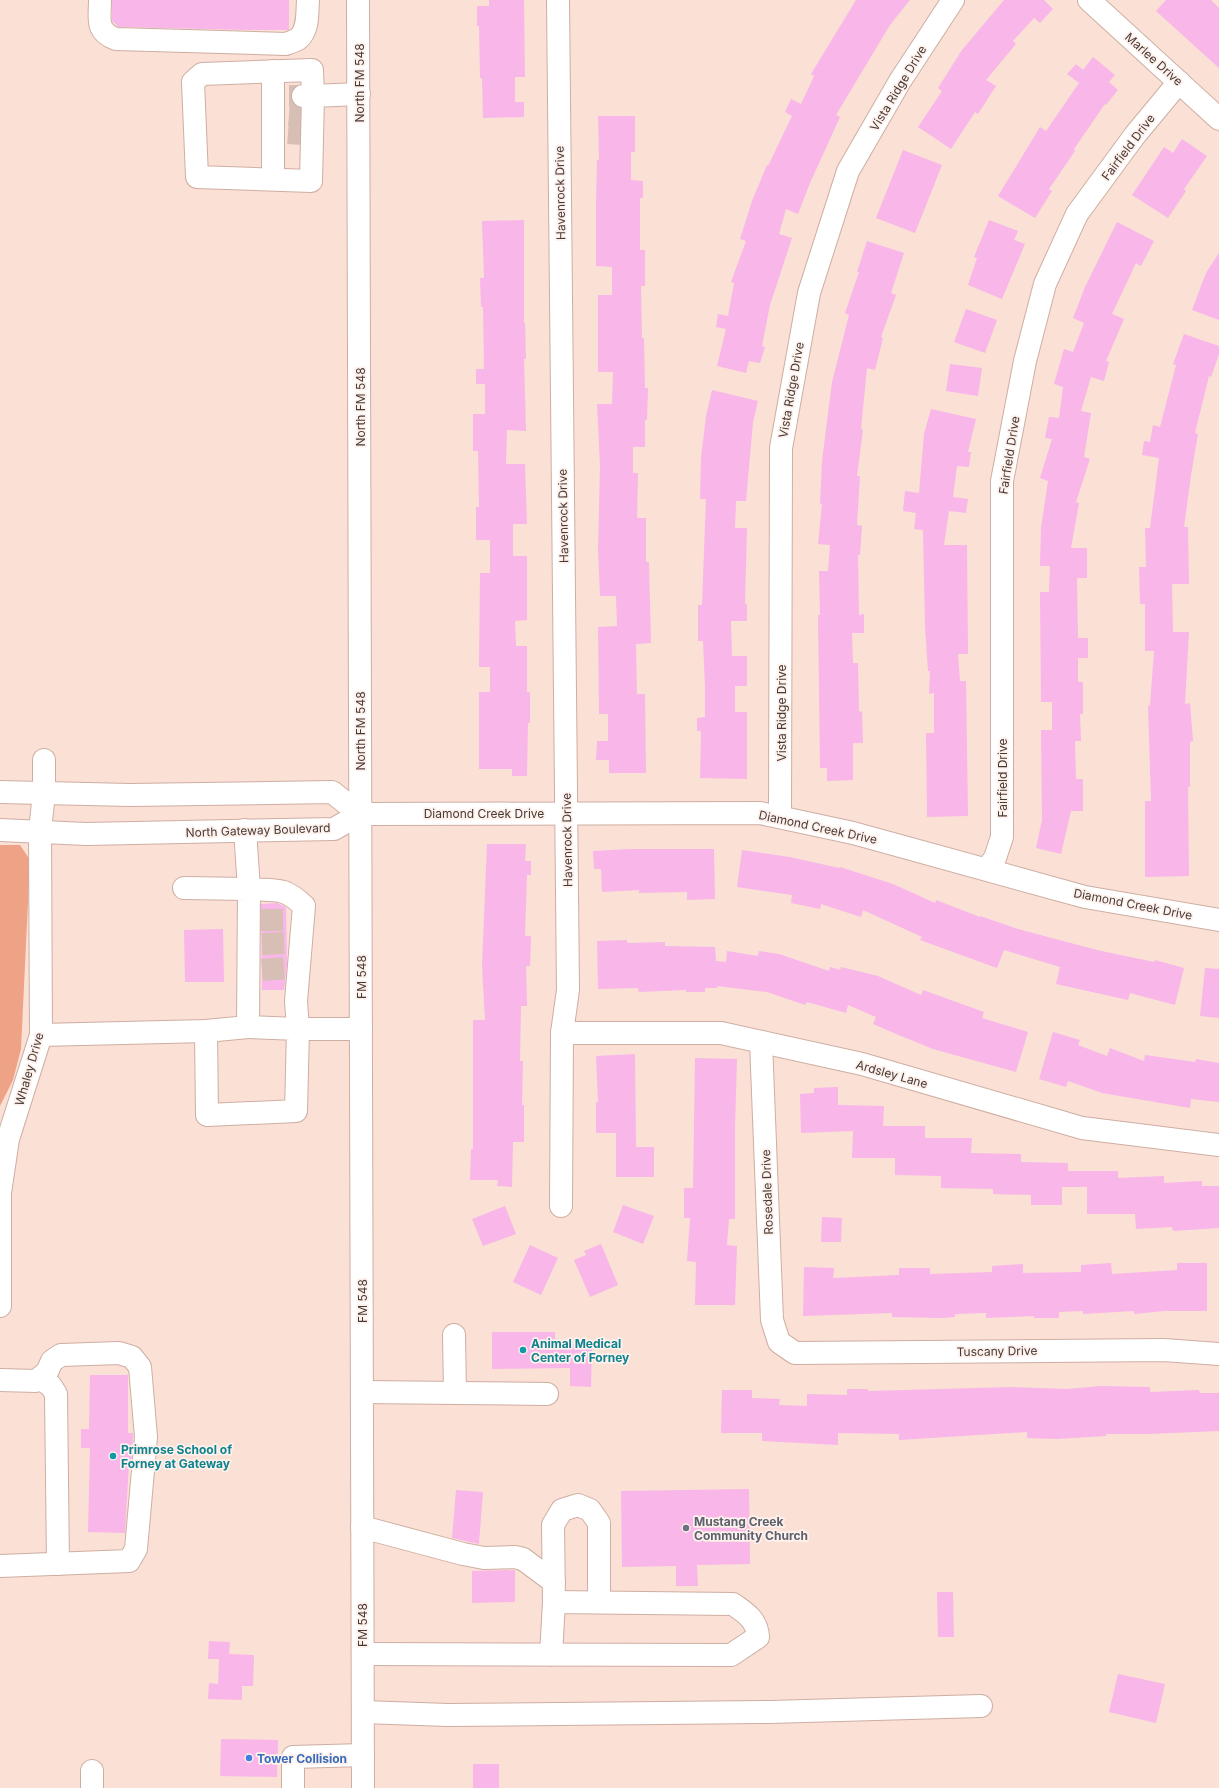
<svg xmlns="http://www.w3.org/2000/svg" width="1219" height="1788" viewBox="0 0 1219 1788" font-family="Inter,sans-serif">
<rect width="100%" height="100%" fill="#fbe0d6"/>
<path fill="#eea286" d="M 0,845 L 20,845 L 30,860 L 21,1049 L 13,1080 L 0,1106 Z"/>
<g fill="#f8b6e9">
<path d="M 112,0 L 289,0 L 289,30 L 249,30 L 119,27 L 112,21 Z"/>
<path d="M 489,0 L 524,0 L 525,77 L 515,77 L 515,102 L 524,102 L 524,117 L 483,118 L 482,78 L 480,78 L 479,26 L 477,26 L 477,6 L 489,6 Z"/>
<path d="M 856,0 L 910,0 L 890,25 L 836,115 L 840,117 L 810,183 L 798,214 L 786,209 L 779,234 L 792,238 L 770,305 L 762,346 L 765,347 L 760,363 L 749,361 L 746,373 L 717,366 L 726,329 L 716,327 L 718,314 L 728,316 L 734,283 L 731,282 L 746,241 L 740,239 L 752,201 L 767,165 L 768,166 L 792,116 L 785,112 L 791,99 L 801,104 L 814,76 L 811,74 Z"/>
<path d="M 1004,0 L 1044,0 L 1053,9 L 1040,23 L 1034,18 L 1013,41 L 1016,44 L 986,80 L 996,86 L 978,114 L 975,112 L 951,149 L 918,127 L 942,91 L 938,88 L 962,50 Z"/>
<path d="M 1166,0 L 1211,0 L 1219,8 L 1219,68 L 1156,11 Z"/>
<path d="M 1093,57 L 1115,75 L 1109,82 L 1118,90 L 1106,105 L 1105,104 L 1074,149 L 1075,151 L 1049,189 L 1052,191 L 1035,218 L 998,196 L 1040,127 L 1046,131 L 1079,83 L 1067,74 L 1076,64 L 1083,70 Z"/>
<path d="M 598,116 L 635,116 L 635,152 L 631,152 L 631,180 L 643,181 L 643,198 L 640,198 L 640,250 L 645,250 L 645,286 L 641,286 L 642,338 L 644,338 L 645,388 L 648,388 L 647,420 L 645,420 L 645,447 L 633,447 L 633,473 L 638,473 L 637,518 L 646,518 L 646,562 L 649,562 L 651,643 L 636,644 L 637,694 L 645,694 L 646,773 L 609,773 L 609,760 L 596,760 L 597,741 L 608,741 L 608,714 L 599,714 L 598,627 L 617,626 L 616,596 L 600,596 L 598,551 L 600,465 L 597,404 L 612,404 L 613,372 L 598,372 L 598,295 L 612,295 L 612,267 L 596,266 L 596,205 L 597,160 L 599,160 Z"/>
<path d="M 1182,139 L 1207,156 L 1184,189 L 1186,191 L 1168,218 L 1132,195 L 1164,147 L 1173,153 Z"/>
<path d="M 903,150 L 942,165 L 915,233 L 876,218 Z"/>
<path d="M 524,220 L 524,323 L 525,323 L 526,359 L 524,359 L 526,431 L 507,430 L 506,464 L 525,464 L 527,524 L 513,524 L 513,556 L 527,556 L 527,620 L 515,621 L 516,646 L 527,646 L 527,692 L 530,692 L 530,723 L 528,723 L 527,776 L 512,776 L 512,769 L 479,769 L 479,692 L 490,692 L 490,667 L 479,667 L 480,573 L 490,573 L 490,540 L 476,540 L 476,507 L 479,507 L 478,451 L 473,451 L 473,414 L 485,414 L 485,384 L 476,384 L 476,369 L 484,369 L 483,307 L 481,307 L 480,278 L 484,278 L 482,221 Z"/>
<path d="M 989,220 L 1018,231 L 1014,240 L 1025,244 L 1002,299 L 968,285 L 977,258 L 974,257 Z"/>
<path d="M 1117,222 L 1154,241 L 1141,266 L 1136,263 L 1112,314 L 1124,319 L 1106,361 L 1109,362 L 1104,381 L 1091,377 L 1081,411 L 1091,413 L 1084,457 L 1090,459 L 1076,502 L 1079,503 L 1071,548 L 1087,548 L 1087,578 L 1077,578 L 1078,638 L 1088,638 L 1088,658 L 1078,658 L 1078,682 L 1083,682 L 1083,714 L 1080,714 L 1081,741 L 1075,741 L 1076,779 L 1083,779 L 1083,811 L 1071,811 L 1061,854 L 1036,848 L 1042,820 L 1041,730 L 1052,730 L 1052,702 L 1041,702 L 1040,592 L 1049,592 L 1050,566 L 1040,566 L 1041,528 L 1048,481 L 1040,478 L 1052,439 L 1045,438 L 1049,417 L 1059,418 L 1063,387 L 1054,384 L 1064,349 L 1073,352 L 1084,323 L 1073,318 L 1085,287 Z"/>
<path d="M 867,241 L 904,253 L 891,293 L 896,295 L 881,337 L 883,338 L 875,370 L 867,368 L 861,429 L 863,430 L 857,476 L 860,476 L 857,525 L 862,526 L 860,555 L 858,555 L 859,615 L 864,614 L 864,633 L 852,633 L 853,663 L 858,663 L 859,712 L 862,711 L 863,743 L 853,743 L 853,780 L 827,781 L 827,768 L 820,768 L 818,615 L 820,615 L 819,571 L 828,571 L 830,545 L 818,544 L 822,504 L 820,504 L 822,461 L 832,382 L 849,315 L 845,313 L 859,272 L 857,272 Z"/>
<path d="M 1219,253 L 1219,320 L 1192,310 L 1206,273 Z"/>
<path d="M 966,309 L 997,320 L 985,353 L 954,342 Z"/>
<path d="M 1184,334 L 1219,346 L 1219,354 L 1211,377 L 1209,376 L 1195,433 L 1198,434 L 1191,475 L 1184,527 L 1188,527 L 1189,584 L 1172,584 L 1173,632 L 1189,632 L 1185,704 L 1190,703 L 1193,741 L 1190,742 L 1190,787 L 1188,787 L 1189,876 L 1145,877 L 1145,801 L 1151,801 L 1148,706 L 1150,705 L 1154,651 L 1145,651 L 1145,604 L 1140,604 L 1139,567 L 1146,567 L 1145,528 L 1150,528 L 1159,458 L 1142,455 L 1144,441 L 1150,442 L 1153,425 L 1160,427 L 1176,365 L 1173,364 Z"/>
<path d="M 950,364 L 982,368 L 978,396 L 946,391 Z"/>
<path d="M 712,390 L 758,401 L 753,422 L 746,501 L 736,501 L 735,528 L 747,528 L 745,604 L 747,604 L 747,621 L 731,621 L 732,656 L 747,656 L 747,686 L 735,686 L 735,712 L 747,712 L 747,779 L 700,778 L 701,731 L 697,731 L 697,718 L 705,717 L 705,687 L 703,641 L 698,641 L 698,605 L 702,605 L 706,499 L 700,499 L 701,458 L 706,416 Z"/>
<path d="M 931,409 L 976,419 L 968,452 L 971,452 L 969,467 L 957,466 L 953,497 L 968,499 L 966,513 L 949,511 L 944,545 L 967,545 L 968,654 L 958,654 L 960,681 L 966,681 L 968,816 L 927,817 L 926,733 L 934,733 L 934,693 L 929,694 L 930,671 L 928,671 L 925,626 L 923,530 L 914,529 L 916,513 L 903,511 L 905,491 L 919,493 L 924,434 Z"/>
<path d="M 487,844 L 526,844 L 525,861 L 531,861 L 531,875 L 527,875 L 525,936 L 531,936 L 530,966 L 526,966 L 527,1006 L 521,1006 L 520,1061 L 523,1061 L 522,1105 L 524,1105 L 524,1142 L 513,1142 L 512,1187 L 497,1186 L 498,1180 L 470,1180 L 471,1149 L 473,1149 L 473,1020 L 485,1020 L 482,966 Z"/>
<path d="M 629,849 L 714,849 L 715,899 L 687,900 L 687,892 L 639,893 L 639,890 L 602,892 L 601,869 L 594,869 L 593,851 Z"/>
<path d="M 742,850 L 790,857 L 839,868 L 840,867 L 893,884 L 935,903 L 936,900 L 980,917 L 980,916 L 1018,929 L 1097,950 L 1154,962 L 1155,960 L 1184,968 L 1175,1005 L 1130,993 L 1128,1000 L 1056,984 L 1060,967 L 1004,950 L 997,968 L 920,940 L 922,937 L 863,910 L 861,917 L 821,904 L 820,909 L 791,903 L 792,895 L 737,887 Z"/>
<path d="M 277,903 L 286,907 L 287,964 L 284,990 L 262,990 L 261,904 Z"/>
<path d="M 223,929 L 224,982 L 185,982 L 184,930 Z"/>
<path d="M 627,940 L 627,943 L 665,942 L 665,946 L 715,947 L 716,961 L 726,962 L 727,951 L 758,956 L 759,951 L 779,954 L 829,971 L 830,967 L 840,970 L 841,967 L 878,976 L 921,995 L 923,990 L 984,1012 L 982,1018 L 1028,1032 L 1016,1072 L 933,1049 L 901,1036 L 873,1024 L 876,1017 L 848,1005 L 846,1013 L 807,1002 L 805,1005 L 767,992 L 717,986 L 717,988 L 705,988 L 705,992 L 686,992 L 686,990 L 639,992 L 638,988 L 598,989 L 597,941 Z"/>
<path d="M 1205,968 L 1219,969 L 1219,1018 L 1200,1016 Z"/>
<path d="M 1053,1032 L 1080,1040 L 1078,1045 L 1107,1056 L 1110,1048 L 1144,1061 L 1145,1055 L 1195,1062 L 1196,1059 L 1219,1063 L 1219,1102 L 1191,1099 L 1190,1108 L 1102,1093 L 1068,1081 L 1066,1087 L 1039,1079 Z"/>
<path d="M 635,1054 L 636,1147 L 654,1147 L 654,1177 L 616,1177 L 616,1133 L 596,1133 L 596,1102 L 598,1102 L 596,1056 Z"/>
<path d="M 695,1058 L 737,1059 L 735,1127 L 735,1219 L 729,1219 L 727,1245 L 737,1246 L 735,1305 L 695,1305 L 696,1262 L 687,1261 L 690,1218 L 684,1218 L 684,1188 L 693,1188 Z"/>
<path d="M 838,1087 L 838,1105 L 884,1106 L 883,1126 L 925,1126 L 925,1138 L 972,1138 L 971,1153 L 1021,1154 L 1021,1162 L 1068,1163 L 1068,1171 L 1118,1171 L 1118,1178 L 1164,1176 L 1164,1183 L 1202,1181 L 1202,1186 L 1219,1186 L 1219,1228 L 1173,1231 L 1172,1227 L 1136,1229 L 1135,1214 L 1087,1214 L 1087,1187 L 1062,1187 L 1062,1205 L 1031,1205 L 1031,1195 L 993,1194 L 993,1189 L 941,1188 L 941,1176 L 895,1175 L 895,1158 L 852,1158 L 853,1131 L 801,1133 L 800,1094 L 814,1093 L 814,1088 Z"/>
<path d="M 623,1205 L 654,1216 L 643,1244 L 613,1232 Z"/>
<path d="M 505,1206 L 516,1234 L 483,1246 L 472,1219 Z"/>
<path d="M 822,1217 L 842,1218 L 841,1242 L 821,1242 Z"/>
<path d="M 601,1244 L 618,1285 L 590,1297 L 574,1260 L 586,1255 L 584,1251 Z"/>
<path d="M 530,1245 L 558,1258 L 541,1295 L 513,1282 Z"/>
<path d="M 1111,1263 L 1112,1274 L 1177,1270 L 1177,1263 L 1207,1263 L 1207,1311 L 1164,1311 L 1134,1314 L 1134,1311 L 1083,1314 L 1083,1311 L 1059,1312 L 1059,1318 L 1034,1318 L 1034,1316 L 986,1318 L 986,1313 L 955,1314 L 955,1317 L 940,1318 L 892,1317 L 892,1313 L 803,1316 L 804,1267 L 834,1268 L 833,1278 L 899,1275 L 899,1268 L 930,1268 L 930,1274 L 992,1272 L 992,1266 L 1023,1264 L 1023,1273 L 1081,1272 L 1081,1265 Z"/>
<path d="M 492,1332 L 555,1332 L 555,1344 L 592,1345 L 591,1387 L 570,1386 L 570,1368 L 492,1369 Z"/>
<path d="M 90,1375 L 128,1375 L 128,1433 L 133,1433 L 133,1437 L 131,1464 L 129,1464 L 125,1533 L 88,1532 L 90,1448 L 81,1448 L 81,1429 L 89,1429 Z"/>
<path d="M 1101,1386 L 1150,1387 L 1150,1392 L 1199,1390 L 1200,1393 L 1219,1393 L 1219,1431 L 1149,1434 L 1106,1434 L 1106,1436 L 1056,1439 L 1027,1438 L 1027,1432 L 899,1440 L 899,1434 L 838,1433 L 838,1445 L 762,1441 L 762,1433 L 721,1433 L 722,1390 L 752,1390 L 752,1398 L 780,1399 L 779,1405 L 807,1406 L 807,1394 L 847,1395 L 847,1389 L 868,1389 L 868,1391 L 1012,1387 L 1067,1389 Z"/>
<path d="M 749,1489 L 750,1564 L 697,1565 L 698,1586 L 676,1586 L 676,1566 L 622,1567 L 621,1491 Z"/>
<path d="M 456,1490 L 483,1492 L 479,1544 L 452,1538 Z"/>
<path d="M 515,1570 L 515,1602 L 472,1603 L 472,1571 Z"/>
<path d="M 937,1592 L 953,1592 L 954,1637 L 938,1637 Z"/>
<path d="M 209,1641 L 230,1642 L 229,1654 L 254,1655 L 253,1686 L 242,1686 L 242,1700 L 208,1699 L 209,1683 L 218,1684 L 219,1659 L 208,1659 Z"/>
<path d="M 1118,1674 L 1165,1684 L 1156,1723 L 1109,1712 Z"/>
<path d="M 221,1739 L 278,1740 L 277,1777 L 220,1776 Z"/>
<rect x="473" y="1764" width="26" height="24"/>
</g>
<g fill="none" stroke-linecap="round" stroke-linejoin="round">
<g stroke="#d7bfb6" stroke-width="22" stroke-dasharray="22 11" stroke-linecap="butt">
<path d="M 289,96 L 303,96"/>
<path d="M 289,115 L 302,116"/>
<path d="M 288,133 L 302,134"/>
<path d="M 261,920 L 286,920"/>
<path d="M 262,944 L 286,943"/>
<path d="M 262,970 L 287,968"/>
</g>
<g stroke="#ceaea2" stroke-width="24">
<g id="minor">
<path d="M 100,0 C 100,19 95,31 116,39 L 286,44 C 290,42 295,41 298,39 C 309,30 307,12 308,0"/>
<path d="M 558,0 L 568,990 L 562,1033 L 561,1206"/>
<path d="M 1089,0 L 1219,119"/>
<path d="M 273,71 L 273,179"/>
<path d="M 303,96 L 313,96 L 312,70 L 202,74 L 193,82 L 197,177 L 311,181 L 313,96 L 359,94"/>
<path d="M 44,793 L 44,760"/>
<path d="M 360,814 L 760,813 L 853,833 L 1085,897 L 1219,920"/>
<path d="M 780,817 L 781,448 L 809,293 L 848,171 L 900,81 L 953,0"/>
<path d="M 245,830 L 249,889 C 276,891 283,886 304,906 L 296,1001 L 298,1029 L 361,1029"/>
<path d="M 987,869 L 995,858 L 1002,837 L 1002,481 L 1025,361 L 1045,284 L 1077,214 L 1135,135 L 1179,82"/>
<path d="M 206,1031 L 207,1115 L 296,1111 L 298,1029 L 248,1027"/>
<path d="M 562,1033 L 721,1033 L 862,1064 L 1082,1128 L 1219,1145"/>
<path d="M 41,1035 L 206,1031 L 248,1027 L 249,889 L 184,888"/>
<path d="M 761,1042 L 772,1320 L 779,1342 L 795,1353 L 1164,1350 L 1219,1354"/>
<path d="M 0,1306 L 0,1193 L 8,1139 L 41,1035 L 40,831"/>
<path d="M 454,1335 L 455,1393"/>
<path d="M 41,1379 L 51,1386 L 56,1394 L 58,1564"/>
<path d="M 0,1380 L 36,1381 L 47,1372 L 52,1361 L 61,1355 L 119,1353 L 132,1357 L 140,1367 L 146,1437 L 136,1549 L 129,1561 L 0,1566"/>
<path d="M 362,1392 L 547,1394"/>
<path d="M 362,1527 L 463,1554 L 484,1558 L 515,1557 L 523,1559 L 554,1582"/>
<path d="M 554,1602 L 553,1525 L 562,1510 L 578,1505 L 590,1510 L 599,1523 L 599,1602"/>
<path d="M 363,1654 L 731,1655 L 758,1637 C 757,1620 746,1613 733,1604 L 554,1602 L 551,1655"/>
<path d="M 363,1712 L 448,1715 L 770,1712 L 981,1706"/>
<path d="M 92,1771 L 92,1788"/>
<path d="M 293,1788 L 293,1757 L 363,1755"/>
</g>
</g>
<g stroke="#ceaea2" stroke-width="24">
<g id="major">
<path d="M 358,0 L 363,1788"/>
<path d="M 0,792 L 130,795 L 332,792 L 360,814"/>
<path d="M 0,830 L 86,834 L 334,829 L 360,814"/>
<path d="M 40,831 L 44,793"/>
</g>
</g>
<use href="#minor" stroke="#fff" stroke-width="22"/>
<use href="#major" stroke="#fff" stroke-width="22"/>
</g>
<g fill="#0f9aa8" stroke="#fef1ec" stroke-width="1.5">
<circle cx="523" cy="1350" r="4"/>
<circle cx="113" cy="1456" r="4"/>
</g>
<circle fill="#6b7280" stroke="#fef1ec" stroke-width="1.5" cx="686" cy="1528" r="4"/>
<circle fill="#3f7fe0" stroke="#fef1ec" stroke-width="1.5" cx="249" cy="1758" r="4"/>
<g text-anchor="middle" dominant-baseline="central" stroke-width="3.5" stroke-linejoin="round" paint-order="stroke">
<g font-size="12" fill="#473935" stroke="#fef1ec">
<text transform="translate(1154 59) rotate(42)">Marlee Drive</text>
<text transform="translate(359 83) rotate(-90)">North FM 548</text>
<text transform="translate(898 88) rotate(-59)">Vista Ridge Drive</text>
<text transform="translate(1128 147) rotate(-53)">Fairfield Drive</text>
<text transform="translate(560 193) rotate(-91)">Havenrock Drive</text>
<text transform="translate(791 390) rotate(-80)">Vista Ridge Drive</text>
<text transform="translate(360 407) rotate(-90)">North FM 548</text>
<text transform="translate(1009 455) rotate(-81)">Fairfield Drive</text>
<text transform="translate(563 516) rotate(-91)">Havenrock Drive</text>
<text transform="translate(781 713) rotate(-90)">Vista Ridge Drive</text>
<text transform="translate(360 731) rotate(-90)">North FM 548</text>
<text transform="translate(1002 778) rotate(-90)">Fairfield Drive</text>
<text x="484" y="813">Diamond Creek Drive</text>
<text transform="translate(818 827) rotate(12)">Diamond Creek Drive</text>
<text transform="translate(258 830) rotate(-2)">North Gateway Boulevard</text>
<text transform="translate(567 840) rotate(-91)">Havenrock Drive</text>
<text transform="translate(1133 904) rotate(11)">Diamond Creek Drive</text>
<text transform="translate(361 977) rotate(-90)">FM 548</text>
<text transform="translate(29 1069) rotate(-74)">Whaley Drive</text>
<text transform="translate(892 1074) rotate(16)">Ardsley Lane</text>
<text transform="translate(767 1192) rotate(-92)">Rosedale Drive</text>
<text transform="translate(362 1301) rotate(-90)">FM 548</text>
<text transform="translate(997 1351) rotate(-1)">Tuscany Drive</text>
<text transform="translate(362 1625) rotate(-90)">FM 548</text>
</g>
<g font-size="12" font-weight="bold" fill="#0d838f" stroke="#fef1ec" text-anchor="start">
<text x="531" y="1343">Animal Medical<tspan x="531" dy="14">Center of Forney</tspan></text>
<text x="121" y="1449">Primrose School of<tspan x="121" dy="14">Forney at Gateway</tspan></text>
</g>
<g font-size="12" font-weight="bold" fill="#5b616d" stroke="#fef1ec" text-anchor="start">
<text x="694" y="1521">Mustang Creek<tspan x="694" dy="14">Community Church</tspan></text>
</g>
<g font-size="12" font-weight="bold" fill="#366cbe" stroke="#fef1ec" text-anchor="start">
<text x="257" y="1758">Tower Collision</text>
</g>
</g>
</svg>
